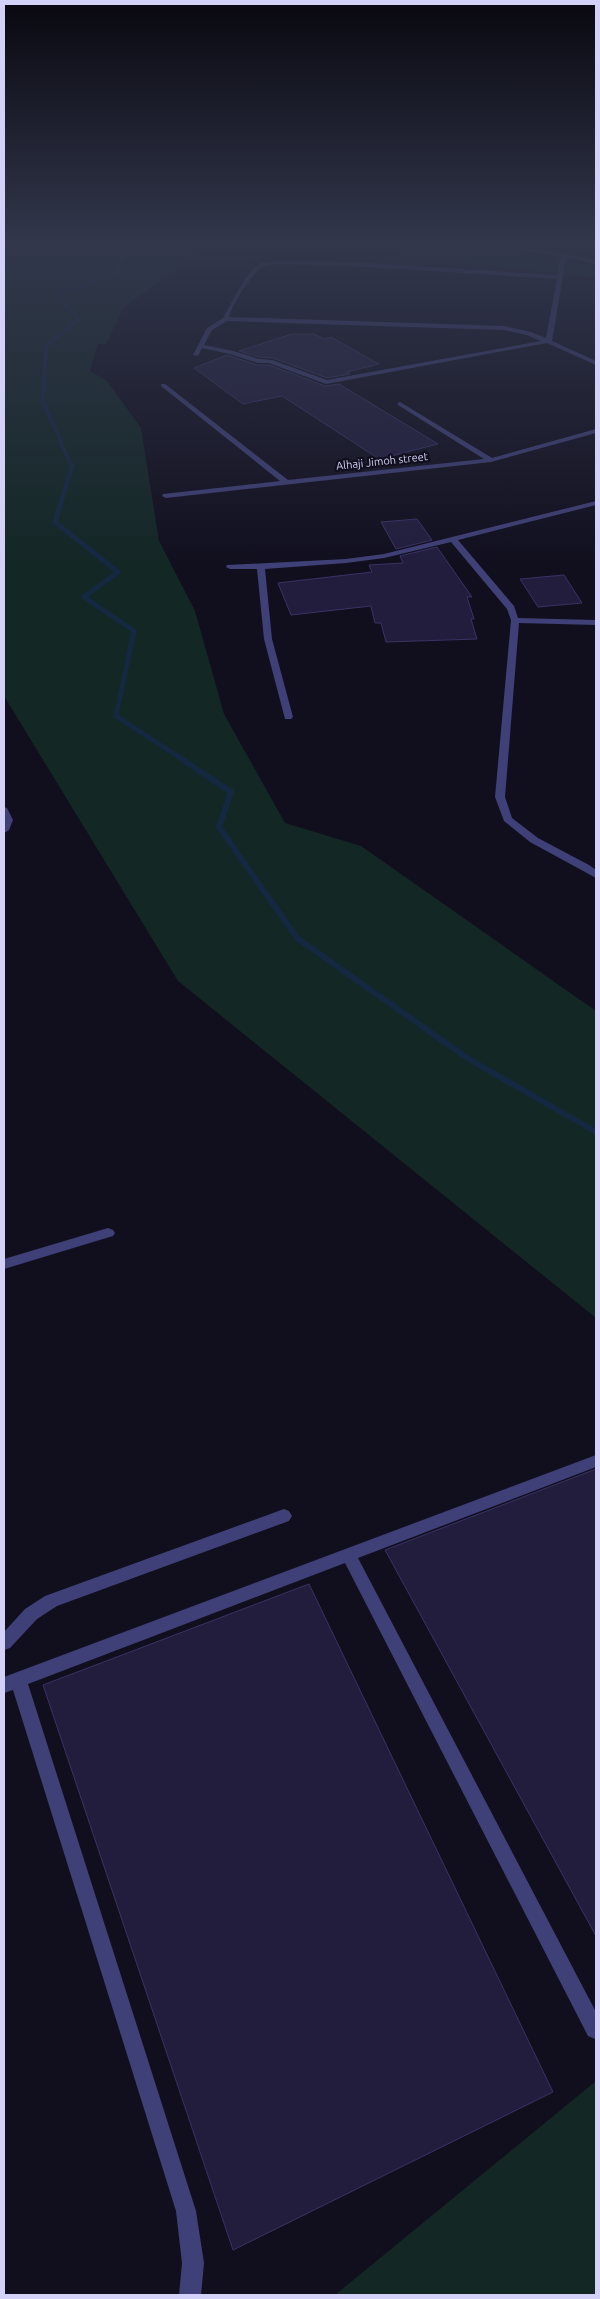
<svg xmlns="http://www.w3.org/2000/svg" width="600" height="2299" viewBox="0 0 600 2299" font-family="Ubuntu,sans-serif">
<rect width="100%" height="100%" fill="#110f1e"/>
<g fill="#132725">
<path d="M 4,244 L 211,244 L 124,307 L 106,344 L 98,344 L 90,371 L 107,381 L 141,428 L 159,541 L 195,611 L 224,714 L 285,823 L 361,846 L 596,1011 L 596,1318 L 178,981 L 4,696 Z"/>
<path d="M 301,244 L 449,244 L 479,247 L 486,244 L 596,267 L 596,278 Z"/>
<path d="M 596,2081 L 596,2295 L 335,2295 Z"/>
</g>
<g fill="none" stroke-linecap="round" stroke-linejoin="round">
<path stroke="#152842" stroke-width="4" d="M 72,467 L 43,401 L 46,346 L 78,320 L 59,294 L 115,273 L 129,244"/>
<path stroke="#152842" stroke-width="5" d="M 72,466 L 55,522 L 118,572 L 84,597 L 134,631 L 116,716 L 182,759"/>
<path stroke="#152842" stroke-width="6" d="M 180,758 L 231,792 L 219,827 L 297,938 L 467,1058 L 596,1132"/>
</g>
<g fill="#221d3d" stroke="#3a3266">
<path d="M 292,334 L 314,334 L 324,339 L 331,337 L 379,364 L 347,372 L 350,374 L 327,378 L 273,358 L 259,357 L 239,351 Z"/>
<path d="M 227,355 L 257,365 L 269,365 L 325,386 L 339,384 L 438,444 L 379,459 L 282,396 L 243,404 L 194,368 Z"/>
<path d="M 417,519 L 432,540 L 396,549 L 381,522 Z"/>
<path d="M 437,547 L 472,597 L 467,597 L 474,619 L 471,619 L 477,639 L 386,642 L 381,623 L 375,623 L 371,606 L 291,615 L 278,583 L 372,572 L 369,565 L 403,563 L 400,556 Z"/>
<path d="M 564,575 L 582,603 L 538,607 L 520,579 Z"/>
<path d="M 596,1469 L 596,1936 L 385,1550 Z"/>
<path d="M 309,1584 L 553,2092 L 233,2250 L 43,1685 Z"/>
</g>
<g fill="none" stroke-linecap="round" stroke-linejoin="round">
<g fill="#3f4077" fill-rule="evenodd">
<path d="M 4,807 L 7,808 L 13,820 L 9,830 L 4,833 Z"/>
<path d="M 108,1228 L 113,1230 L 115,1233 L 113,1236 L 4,1269 L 4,1259 Z"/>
<path d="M 596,1455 L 596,1467 L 358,1558 L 596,2012 L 595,2039 L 588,2036 L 345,1563 L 28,1684 L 196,2211 L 204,2263 L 201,2295 L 179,2295 L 182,2263 L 176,2211 L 13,1690 L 4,1693 L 4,1677 Z"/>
<path d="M 284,1509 L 289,1511 L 292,1516 L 289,1521 L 57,1606 L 37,1619 L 10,1648 L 4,1650 L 4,1632 L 25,1609 L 45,1596 Z"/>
</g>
<g fill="#3f4077" fill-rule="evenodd">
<path d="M 510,244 L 596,260 L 596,264 L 566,258 L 552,341 L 596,361 L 596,365 L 547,343 L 326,384 L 269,363 L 258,363 L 230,354 L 202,348 L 198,356 L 193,355 L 207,328 L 223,318 L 244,280 L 254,268 L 261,263 L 277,261 L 352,262 L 557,275 L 560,257 L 520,250 ZM 277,264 L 352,266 L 557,279 L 546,338 L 531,332 L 504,326 L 229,317 C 232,305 251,275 261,268 C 265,265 272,265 277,264 ZM 227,321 L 504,330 L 527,335 L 541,341 L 327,380 L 272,360 L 259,359 L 233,351 L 204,345 L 212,330 Z"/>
<path d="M 161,384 L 165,384 L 288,480 L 484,459 L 398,405 L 398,403 L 400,402 L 492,458 L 596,429 L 596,433 L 491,462 L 166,498 L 162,496 L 163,494 L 280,481 L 161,386 Z"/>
<path d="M 596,501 L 596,505 L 458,540 L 514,606 L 518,618 L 596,620 L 596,625 L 519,623 L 505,797 L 512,818 L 538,838 L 589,865 L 596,870 L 596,878 L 530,842 L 504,821 L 495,797 L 511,620 L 507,609 L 451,542 L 384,558 L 346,563 L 265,569 L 272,639 L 293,717 L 291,719 L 285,719 L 264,639 L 257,569 L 230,569 L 226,567 L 227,565 L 346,559 L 384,554 Z"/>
</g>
</g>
<linearGradient id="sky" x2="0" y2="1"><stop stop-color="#090810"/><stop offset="0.43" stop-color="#32374c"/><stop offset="1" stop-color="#32374c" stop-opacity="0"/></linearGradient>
<rect width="600" height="566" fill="url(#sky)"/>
<g text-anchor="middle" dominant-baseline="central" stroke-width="4.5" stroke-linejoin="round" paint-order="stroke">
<g font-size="11" fill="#d4d1f9" stroke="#110f1e">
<text transform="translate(382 461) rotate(-6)">Alhaji Jimoh street</text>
</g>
</g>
<rect width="600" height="2299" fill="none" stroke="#d4d1f9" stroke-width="10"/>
</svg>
